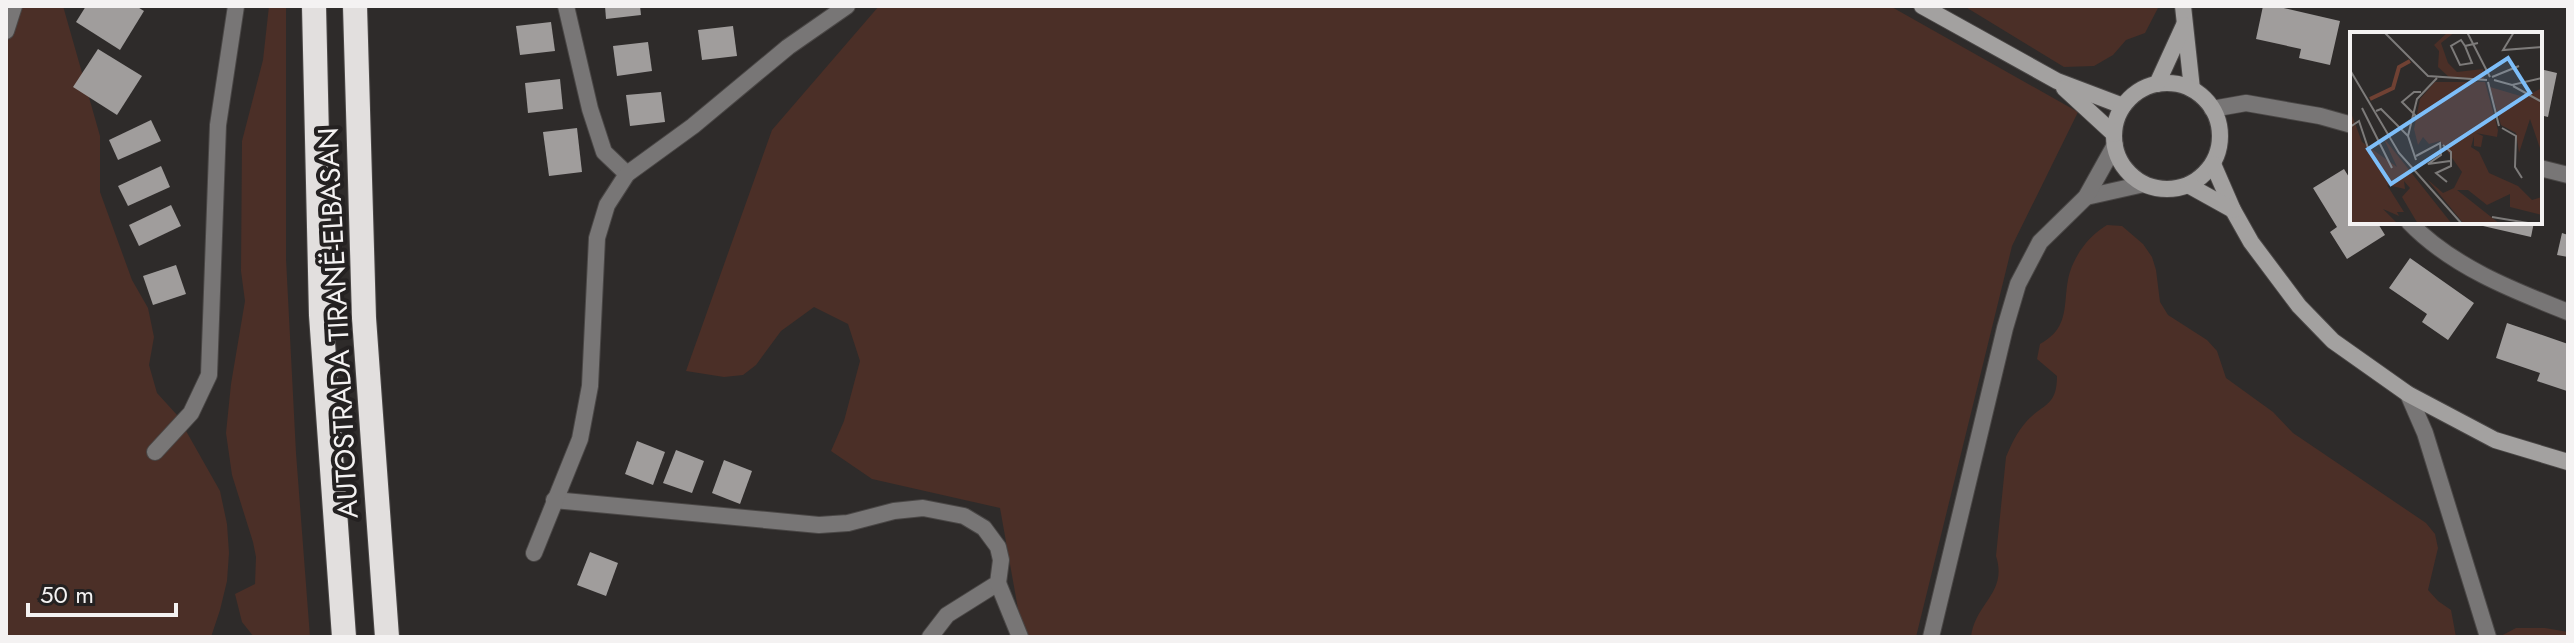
<svg xmlns="http://www.w3.org/2000/svg" width="2574" height="643" viewBox="0 0 2574 643" font-family="Jost,sans-serif">
<rect width="100%" height="100%" fill="#2e2b2a"/>
<g fill="#4b2f27">
<path d="M 6,6 L 63,6 L 100,136 L 100,192 L 132,280 L 148,308 L 154,337 L 149,365 L 157,393 L 177,415 L 220,491 L 227,524 L 229,553 L 227,581 L 220,610 L 211,637 L 6,637 Z"/>
<path d="M 269,6 L 286,6 L 286,259 L 296,453 L 310,637 L 254,637 L 242,622 L 235,594 L 255,584 L 256,557 L 253,542 L 232,475 L 226,433 L 231,384 L 245,301 L 241,271 L 242,141 L 263,60 Z"/>
<path d="M 879,6 L 1890,6 L 2078,112 L 2012,246 L 1916,637 L 1023,637 L 1000,508 L 872,479 L 831,451 L 844,421 L 860,361 L 848,324 L 814,307 L 781,331 L 756,365 L 743,375 L 724,377 L 686,371 L 772,130 Z"/>
<path d="M 1964,6 L 2159,6 L 2145,33 L 2126,40 L 2113,55 L 2094,66 L 2064,67 Z"/>
<path d="M 2107,225 L 2122,226 L 2143,244 L 2152,257 L 2156,270 L 2160,302 L 2168,315 L 2207,340 L 2217,351 L 2226,378 L 2273,412 L 2293,433 L 2426,523 L 2435,534 L 2438,548 L 2428,590 L 2438,601 L 2451,610 L 2456,637 L 1971,637 C 1975,603 2008,593 1996,556 L 2006,457 C 2011,445 2017,432 2026,422 C 2043,403 2057,407 2057,376 L 2037,359 L 2040,344 C 2076,325 2059,294 2073,264 C 2080,248 2092,234 2107,225 Z"/>
<path d="M 2516,628 L 2545,628 L 2568,632 L 2568,637 L 2499,637 Z"/>
</g>
<g fill="#a09d9c">
<path d="M 86,6 L 136,6 L 144,11 L 120,50 L 76,22 Z"/>
<path d="M 605,6 L 640,6 L 641,15 L 606,19 Z"/>
<path d="M 2263,6 L 2275,6 L 2340,21 L 2330,65 L 2299,58 L 2301,49 L 2256,39 Z"/>
<path d="M 551,22 L 555,51 L 520,55 L 516,26 Z"/>
<path d="M 733,26 L 737,56 L 702,60 L 698,30 Z"/>
<path d="M 648,42 L 652,71 L 617,76 L 613,46 Z"/>
<path d="M 98,49 L 142,76 L 117,115 L 73,87 Z"/>
<path d="M 2540,69 L 2557,73 L 2548,117 L 2540,115 Z"/>
<path d="M 560,79 L 563,109 L 528,113 L 525,83 Z"/>
<path d="M 661,92 L 665,122 L 630,126 L 626,95 Z"/>
<path d="M 151,120 L 161,141 L 118,160 L 109,140 Z"/>
<path d="M 577,128 L 582,172 L 549,176 L 543,132 Z"/>
<path d="M 161,166 L 170,187 L 128,206 L 118,186 Z"/>
<path d="M 2344,169 L 2352,182 L 2352,222 L 2377,222 L 2385,235 L 2347,259 L 2330,232 L 2337,227 L 2313,188 Z"/>
<path d="M 171,205 L 181,226 L 139,246 L 129,225 Z"/>
<path d="M 2484,222 L 2534,222 L 2531,237 L 2483,226 Z"/>
<path d="M 2562,233 L 2568,235 L 2568,257 L 2557,255 Z"/>
<path d="M 2410,258 L 2474,303 L 2448,340 L 2422,322 L 2427,314 L 2389,288 Z"/>
<path d="M 176,265 L 186,294 L 153,305 L 143,276 Z"/>
<path d="M 2507,323 L 2568,344 L 2567,391 L 2537,381 L 2540,373 L 2496,358 Z"/>
<path d="M 637,441 L 665,452 L 653,485 L 625,474 Z"/>
<path d="M 676,450 L 704,461 L 692,493 L 663,483 Z"/>
<path d="M 724,460 L 752,471 L 740,504 L 712,493 Z"/>
<path d="M 590,552 L 618,563 L 606,596 L 577,585 Z"/>
</g>
<g fill="none" stroke-linecap="round" stroke-linejoin="round">
<g stroke="#4a4746" stroke-width="18">
<g id="street">
<path d="M 566,6 L 590,109 L 604,152 L 627,174"/>
<path d="M 6,31 L 14,6"/>
<path d="M 2212,109 L 2246,103 L 2320,116 L 2352,125"/>
<path d="M 2540,168 L 2568,175"/>
<path d="M 2086,197 L 2144,184"/>
<path d="M 2409,222 C 2451,266 2512,290 2568,312"/>
<path d="M 2408,394 L 2425,433 L 2488,637"/>
<path d="M 155,452 L 191,413 L 209,375 L 218,125 L 236,6"/>
<path d="M 554,500 L 819,525 L 848,523 L 894,511 L 923,508 L 964,516 L 984,528 L 998,547 L 1001,560 L 998,583 L 947,615 L 930,637"/>
<path d="M 534,553 L 580,439 L 590,386 L 597,238 L 607,205 L 627,174 L 693,126 L 788,47 L 847,6"/>
<path d="M 998,583 L 1020,637"/>
<path d="M 1931,637 L 2005,328 L 2018,284 L 2040,242 L 2086,197 L 2115,145"/>
</g>
</g>
<g stroke="#4a4746" stroke-width="18">
<g id="secondary">
<path d="M 1922,6 L 2057,81 L 2123,106"/>
<path d="M 2183,6 L 2192,89"/>
<circle cx="2167" cy="136" r="53"/>
<path d="M 2157,84 L 2184,25"/>
<path d="M 2064,88 L 2114,134"/>
<path d="M 2213,164 L 2233,210 L 2251,242 L 2299,306 L 2333,341 L 2408,394 L 2495,440 L 2568,462"/>
<path d="M 2188,185 L 2233,210"/>
</g>
</g>
<g stroke="#4a4746" stroke-width="26">
<g id="highway">
<path d="M 314,6 L 321,315 L 344,637"/>
<path d="M 355,6 L 364,318 L 387,637"/>
</g>
</g>
<use href="#street" stroke="#787676" stroke-width="16"/>
<use href="#secondary" stroke="#a3a1a0" stroke-width="16"/>
<use href="#highway" stroke="#e2dfde" stroke-width="24"/>
</g>
<g text-anchor="middle" dominant-baseline="central" stroke-width="8" stroke-linejoin="round" paint-order="stroke">
<g font-size="28" fill="#f4f2f2" stroke="#242121">
<text transform="translate(338 323) rotate(-93)">AUTOSTRADA TIRANË-ELBASAN</text>
</g>
</g>
<g transform="translate(2350 32)">
<rect width="192" height="192" fill="#2e2b2a"/>
<path d="M 98,0 L 105,0 L 91,11 L 98,31 L 107,40 L 133,37 L 134,47 L 99,45 L 88,35 L 89,19 L 84,13 ZM 85,50 L 135,50 L 148,98 L 147,105 L 126,101 L 133,104 L 131,115 L 124,114 L 124,104 L 121,115 L 129,120 L 139,141 L 168,154 L 182,168 L 192,165 L 192,183 L 160,175 L 160,162 L 137,173 L 118,158 L 107,158 L 150,192 L 114,192 L 77,147 L 93,161 L 104,156 L 112,140 L 90,109 L 79,112 L 73,105 L 68,113 L 64,97 L 70,67 ZM 140,55 L 174,65 L 192,56 L 192,122 L 180,87 L 169,121 L 166,101 L 151,93 ZM 0,78 L 12,110 L 47,135 L 33,105 L 102,192 L 68,192 L 52,165 L 60,156 L 54,149 L 55,157 L 37,153 L 54,180 L 47,180 L 49,184 L 33,177 L 48,192 L 0,192 Z" fill="#4b2f27"/>
<path fill="none" stroke="#704133" stroke-width="4" d="M 20,67 L 43,56 L 49,35 L 60,29"/>
<path fill="none" stroke="#7d7b7a" stroke-width="2" d="M 34,0 L 78,44 L 137,48M 117,0 L 140,45M 164,0 L 153,18 L 192,15M 115,14 L 111,8 L 101,14 L 110,33 L 122,31 L 115,14 L 128,11M 0,38 L 49,121 L 112,192M 142,45 L 169,34M 144,48 L 162,53 L 192,46M 138,50 L 149,94M 163,54 L 192,70M 12,76 L 42,136M 26,79 L 31,77 L 58,104M 66,84 L 52,70 L 64,60 L 71,60M 0,95 L 9,89 L 20,122M 152,96 L 166,104 L 165,135 L 172,146M 93,113 L 101,120 L 101,134 L 86,141 L 97,150M 66,124 L 90,111 L 91,123 L 78,132 L 100,129M 66,128 L 58,104 L 67,67 L 87,46M 142,185 L 184,192"/>
<path fill="#7dbef9" fill-opacity="0.15" stroke="#7dbef9" stroke-width="4" d="M 158,26 L 180,61 L 41,152 L 18,117 Z"/>
<rect width="192" height="192" fill="none" stroke="#f4f2f2" stroke-width="4"/>
</g>
<rect width="2574" height="643" fill="none" stroke="#f4f2f2" stroke-width="16"/>
<path d="M28 603v12h148v-12" fill="none" stroke="#f4f2f2" stroke-width="4"/>
<text x="40" y="603" font-size="24" fill="#f4f2f2" stroke="#242121" stroke-width="6" paint-order="stroke">50 m</text>
</svg>
